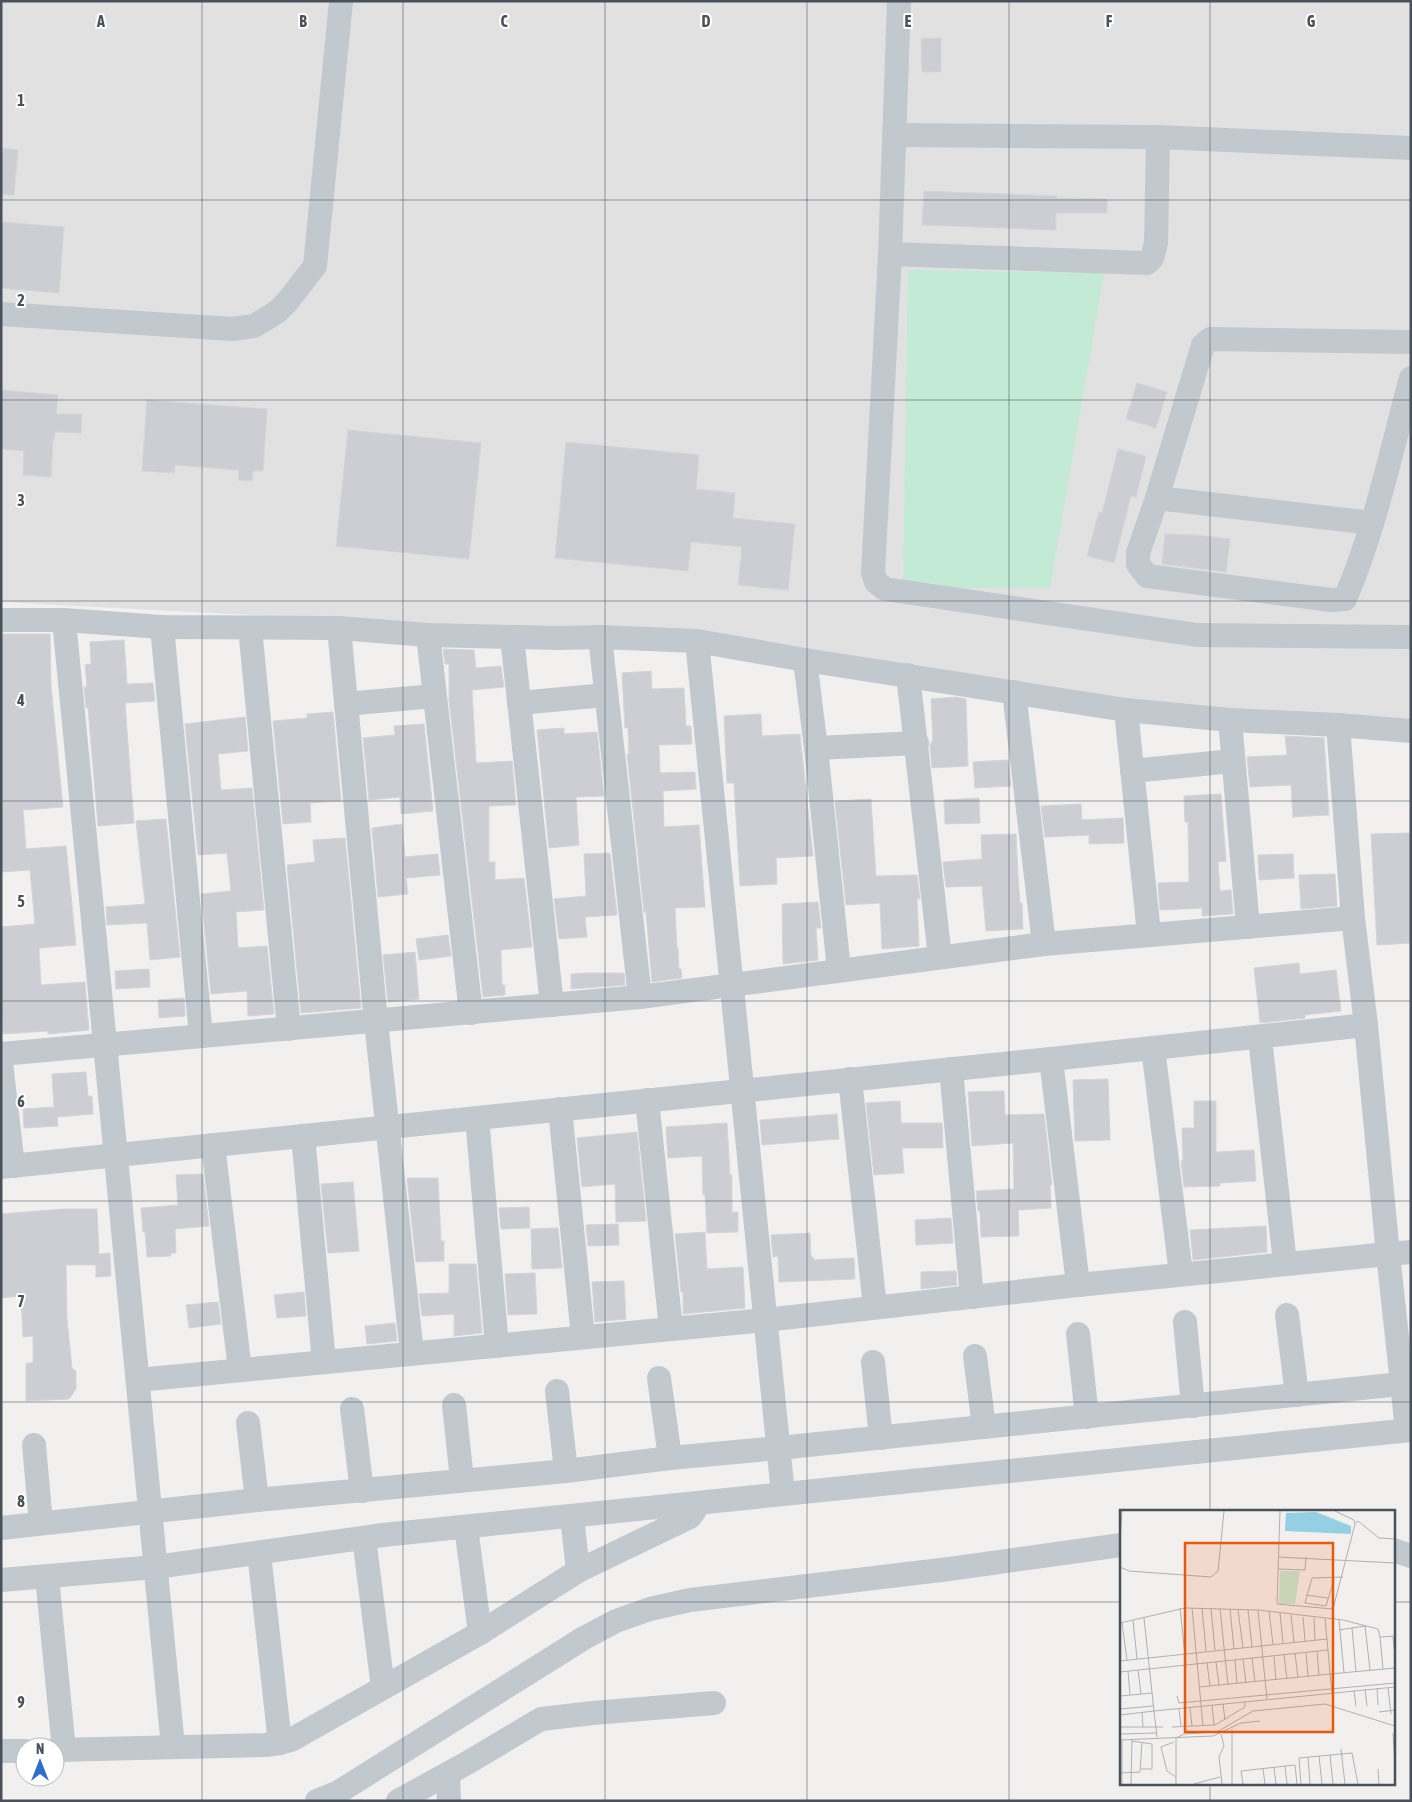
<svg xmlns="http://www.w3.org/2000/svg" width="1412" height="1802" viewBox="0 0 1412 1802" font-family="'Asap Condensed',sans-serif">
<rect width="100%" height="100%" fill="#f2f0ef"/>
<path fill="#e2e1e1" d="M 1,1 L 1411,1 L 1411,729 L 1173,720 L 675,637 L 1,602 Z"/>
<path fill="#c3ead4" d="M 908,270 L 1104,273 L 1050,588 L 903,588 Z"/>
<g fill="#cdced3" stroke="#d4d5da">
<path d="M 941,38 L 941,72 L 922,72 L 921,39 Z"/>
<path d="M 1,148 L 18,150 L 14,195 L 1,194 Z"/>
<path d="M 924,191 L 1057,196 L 1057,198 L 1107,199 L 1107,213 L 1056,213 L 1056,230 L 922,225 Z"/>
<path d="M 1,222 L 64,227 L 59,293 L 1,288 Z"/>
<path d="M 1137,383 L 1167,392 L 1156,428 L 1126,419 Z"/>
<path d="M 1,390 L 58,395 L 56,414 L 82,414 L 81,433 L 55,432 L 54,440 L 53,440 L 51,477 L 23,475 L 24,451 L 1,449 Z"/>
<path d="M 147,400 L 267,409 L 263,471 L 253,471 L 252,481 L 238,480 L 239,470 L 175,465 L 174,473 L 142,471 Z"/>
<path d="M 348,430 L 481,443 L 469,559 L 336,546 Z"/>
<path d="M 566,442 L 699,455 L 696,489 L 735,493 L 733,518 L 795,524 L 788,590 L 738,585 L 742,547 L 691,542 L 688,571 L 555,558 Z"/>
<path d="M 1118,449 L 1146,456 L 1136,497 L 1131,496 L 1114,563 L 1087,556 L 1099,512 L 1102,513 Z"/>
<path d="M 1165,534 L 1196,535 L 1230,539 L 1226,572 L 1162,564 Z"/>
<path d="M 1,634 L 50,634 L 51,685 L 63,807 L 23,810 L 26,849 L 66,846 L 76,945 L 39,948 L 41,985 L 85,982 L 89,1030 L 48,1034 L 48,1031 L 3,1034 L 1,1012 L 1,927 L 35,924 L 30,870 L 1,872 Z"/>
<path d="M 124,640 L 127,684 L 153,683 L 155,701 L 125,703 L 134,823 L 98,826 L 88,708 L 86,708 L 84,687 L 87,687 L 85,665 L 91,664 L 90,642 Z"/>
<path d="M 443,649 L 474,650 L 476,668 L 501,666 L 504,687 L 472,690 L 476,761 L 477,763 L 512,761 L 516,805 L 489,806 L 489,862 L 495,862 L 495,880 L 524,878 L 532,947 L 501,950 L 502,985 L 505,985 L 505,995 L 483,997 L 449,700 L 449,664 L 445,664 Z"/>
<path d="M 651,671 L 652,689 L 684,688 L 686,726 L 691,726 L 692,744 L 659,745 L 660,773 L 695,772 L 696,789 L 663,791 L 664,827 L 699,825 L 705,907 L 675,908 L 677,948 L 678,948 L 679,969 L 681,969 L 682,978 L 652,982 L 646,912 L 644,912 L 627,754 L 629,754 L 628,728 L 625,728 L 622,673 Z"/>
<path d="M 956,697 L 966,699 L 968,766 L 932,768 L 930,746 L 931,742 L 933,742 L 931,699 Z"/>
<path d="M 333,712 L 341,801 L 310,803 L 311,822 L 283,824 L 273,721 L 307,718 L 307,714 Z"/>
<path d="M 761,714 L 762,736 L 800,734 L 813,856 L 776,858 L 777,884 L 740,886 L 734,783 L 727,783 L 724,716 Z"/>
<path d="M 245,717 L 248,751 L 218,754 L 221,790 L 252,788 L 264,910 L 236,912 L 238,948 L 267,946 L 274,1014 L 248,1016 L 247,991 L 211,994 L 201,894 L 231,891 L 227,853 L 198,855 L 185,724 Z"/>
<path d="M 424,724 L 433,811 L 401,814 L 400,797 L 369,800 L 363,738 L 395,735 L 394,726 Z"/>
<path d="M 564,728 L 564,734 L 597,732 L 604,796 L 576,797 L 579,845 L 549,848 L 537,730 Z"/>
<path d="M 1285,736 L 1324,738 L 1329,815 L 1293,817 L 1291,785 L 1250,787 L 1247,757 L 1287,755 Z"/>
<path d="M 1008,760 L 1011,786 L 975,788 L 973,762 Z"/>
<path d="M 1221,794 L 1226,861 L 1218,862 L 1220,891 L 1231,890 L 1233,914 L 1202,916 L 1202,908 L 1160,910 L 1158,883 L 1189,882 L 1188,822 L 1185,822 L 1184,796 Z"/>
<path d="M 979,798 L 980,823 L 945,824 L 944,800 Z"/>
<path d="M 871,799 L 876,876 L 917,875 L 920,899 L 917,899 L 919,946 L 882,949 L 880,903 L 846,905 L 835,802 L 836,801 Z"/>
<path d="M 1081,804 L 1082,820 L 1123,818 L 1124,843 L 1089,844 L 1089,835 L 1045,837 L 1041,806 Z"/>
<path d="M 166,819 L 180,957 L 150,960 L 147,923 L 107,925 L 106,907 L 145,904 L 136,821 Z"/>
<path d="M 402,824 L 405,857 L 438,854 L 440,875 L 406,878 L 408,894 L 378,897 L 372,828 Z"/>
<path d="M 1411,833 L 1411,943 L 1377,945 L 1371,834 Z"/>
<path d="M 1016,834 L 1018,876 L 1020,903 L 1022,903 L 1023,929 L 986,931 L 982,886 L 946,887 L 943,862 L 982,859 L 981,835 Z"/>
<path d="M 345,838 L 361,1008 L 301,1013 L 287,865 L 315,862 L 313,840 Z"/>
<path d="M 610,853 L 617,915 L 585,917 L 587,937 L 559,939 L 554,899 L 586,896 L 584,854 Z"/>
<path d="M 1293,854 L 1294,878 L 1259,880 L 1258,855 Z"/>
<path d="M 1335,874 L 1337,906 L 1301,909 L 1299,875 Z"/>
<path d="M 818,902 L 821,928 L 816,928 L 818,960 L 783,964 L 782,904 Z"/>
<path d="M 448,935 L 451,956 L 419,960 L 416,939 Z"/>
<path d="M 415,952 L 419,999 L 388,1002 L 383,955 Z"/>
<path d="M 1299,963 L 1300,974 L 1336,970 L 1341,1011 L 1305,1015 L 1305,1018 L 1260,1023 L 1254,968 Z"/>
<path d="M 149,969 L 150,987 L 116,989 L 115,971 Z"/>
<path d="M 585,973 L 624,973 L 625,985 L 571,989 L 571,974 Z"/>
<path d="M 184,998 L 185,1016 L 159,1018 L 158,1000 Z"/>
<path d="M 86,1072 L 88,1096 L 92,1096 L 93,1114 L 57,1117 L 58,1126 L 24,1128 L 23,1109 L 54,1107 L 52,1074 Z"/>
<path d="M 1108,1079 L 1110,1140 L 1075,1141 L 1073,1080 Z"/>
<path d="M 1004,1091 L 1005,1115 L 1044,1114 L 1052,1185 L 1050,1185 L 1051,1208 L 1018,1210 L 1019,1236 L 981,1237 L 980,1211 L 978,1211 L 976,1191 L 1014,1189 L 1013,1143 L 972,1146 L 968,1092 Z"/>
<path d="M 900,1101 L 901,1123 L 942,1123 L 943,1148 L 902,1148 L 904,1173 L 874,1175 L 866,1103 Z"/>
<path d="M 1194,1101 L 1216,1101 L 1216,1152 L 1254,1150 L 1256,1181 L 1220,1183 L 1220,1186 L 1184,1187 L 1181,1161 L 1183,1161 L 1182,1128 L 1194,1128 Z"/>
<path d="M 837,1114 L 839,1139 L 762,1145 L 760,1120 Z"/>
<path d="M 727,1123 L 730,1175 L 732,1175 L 732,1212 L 738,1212 L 738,1232 L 707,1233 L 705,1195 L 703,1195 L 702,1156 L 668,1158 L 666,1127 Z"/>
<path d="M 637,1132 L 646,1221 L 616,1222 L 615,1184 L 582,1187 L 577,1138 Z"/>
<path d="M 203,1174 L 209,1226 L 175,1229 L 176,1253 L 171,1253 L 171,1256 L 147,1257 L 145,1232 L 143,1232 L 141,1208 L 178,1205 L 176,1175 Z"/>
<path d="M 407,1178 L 438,1178 L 441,1241 L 444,1241 L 444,1261 L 416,1262 Z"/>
<path d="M 353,1182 L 359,1251 L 328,1253 L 321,1184 Z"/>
<path d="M 529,1207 L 530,1228 L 501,1229 L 499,1208 Z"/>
<path d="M 63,1209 L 97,1209 L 99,1254 L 110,1253 L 111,1276 L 96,1277 L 96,1265 L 66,1265 L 67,1319 L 72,1368 L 76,1371 L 76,1389 L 69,1399 L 26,1401 L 26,1363 L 33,1363 L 33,1336 L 23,1337 L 21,1296 L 1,1298 L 1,1214 Z"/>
<path d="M 951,1218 L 953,1243 L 916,1245 L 915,1220 Z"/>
<path d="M 618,1224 L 619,1245 L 588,1246 L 586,1225 Z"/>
<path d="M 1266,1226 L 1267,1252 L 1193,1260 L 1190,1230 Z"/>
<path d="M 558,1228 L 562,1268 L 532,1269 L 531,1229 Z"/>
<path d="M 705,1232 L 707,1269 L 743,1267 L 745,1308 L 683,1314 L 683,1292 L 681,1292 L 675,1234 Z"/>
<path d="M 810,1233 L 811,1257 L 813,1257 L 814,1260 L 854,1258 L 855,1279 L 779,1282 L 778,1256 L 773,1257 L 771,1235 Z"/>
<path d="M 449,1264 L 476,1264 L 482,1333 L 454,1336 L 454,1314 L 422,1316 L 419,1294 L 449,1293 Z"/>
<path d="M 956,1271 L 957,1285 L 921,1289 L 921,1272 Z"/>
<path d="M 535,1273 L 537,1314 L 508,1315 L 505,1274 Z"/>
<path d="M 624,1281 L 626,1319 L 595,1322 L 592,1282 Z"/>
<path d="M 304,1292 L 306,1316 L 277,1318 L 274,1295 Z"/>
<path d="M 218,1302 L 221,1324 L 189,1328 L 186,1305 Z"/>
<path d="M 395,1323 L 397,1341 L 367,1344 L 365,1326 Z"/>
</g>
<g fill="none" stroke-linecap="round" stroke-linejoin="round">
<g stroke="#c1c9cf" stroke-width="24">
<path d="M 899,1 L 890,254 L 873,573 L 876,582 L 885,589 L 1197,635 L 1411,637"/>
<path d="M 894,135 L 1158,137 L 1411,148"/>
<path d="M 890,254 L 1147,263 L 1152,258 L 1156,243 L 1158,137"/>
<path d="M 1,314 L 232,329 L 254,326 L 277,312 L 287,302 L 315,266 L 341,1"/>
<path d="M 1411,342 L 1210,339 L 1203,345 L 1157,498 L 1138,553 L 1138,564 L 1147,576 L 1331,600 L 1345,599 C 1375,529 1391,452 1411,378"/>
<path d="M 1157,498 L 1372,523"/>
<path d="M 1,620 L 64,620 L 162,627 L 339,628 L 428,635 L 558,638 L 600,637 L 697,641 L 805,660 L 1126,710 L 1230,720 L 1338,725 L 1411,731"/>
<path d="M 64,620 L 173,1747"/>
<path d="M 162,627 L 201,1036"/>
<path d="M 250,628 L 289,1029"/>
<path d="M 339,628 L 376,1022 L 412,1353"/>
<path d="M 428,635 L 471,1013"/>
<path d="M 512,637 L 552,1005"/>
<path d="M 600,637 L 640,997"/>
<path d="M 697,641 L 783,1494"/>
<path d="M 805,660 L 816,748 L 839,970"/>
<path d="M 908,675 L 940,957"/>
<path d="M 1014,692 L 1044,944"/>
<path d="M 519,703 L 606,695"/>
<path d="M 346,704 L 434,696"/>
<path d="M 1126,710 L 1149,934"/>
<path d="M 1230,720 L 1248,927"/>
<path d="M 816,748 L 917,743"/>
<path d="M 1132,771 L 1233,761"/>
<path d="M 1260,1038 L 1285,1263"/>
<path d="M 1153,1048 L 1181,1274"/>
<path d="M 1,1054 L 640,997 L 1044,944 L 1353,918"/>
<path d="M 1051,1059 L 1078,1285"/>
<path d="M 1,1063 L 13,1166"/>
<path d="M 951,1069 L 972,1297"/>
<path d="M 850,1079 L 875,1307"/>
<path d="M 647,1100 L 671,1329"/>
<path d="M 560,1109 L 583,1337"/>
<path d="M 477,1118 L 497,1346"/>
<path d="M 303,1136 L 324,1362"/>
<path d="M 213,1145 L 240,1370"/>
<path d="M 1,1167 L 1051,1059 L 1366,1025 L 1353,918 L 1338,725"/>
<path d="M 1287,1315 L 1297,1395"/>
<path d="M 1185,1322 L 1193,1406"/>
<path d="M 1078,1334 L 1087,1417"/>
<path d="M 975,1356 L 984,1427"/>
<path d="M 873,1362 L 881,1438"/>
<path d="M 659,1378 L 670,1458"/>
<path d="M 138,1380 L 765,1320 L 1078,1285 L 1388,1254 L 1366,1025"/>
<path d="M 557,1391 L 566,1471"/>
<path d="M 454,1405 L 462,1480"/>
<path d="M 352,1409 L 362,1491"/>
<path d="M 248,1423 L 257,1500"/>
<path d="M 1407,1430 L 1388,1254 L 1411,1252"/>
<path d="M 34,1445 L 41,1523"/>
<path d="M 466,1527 L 480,1633"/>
<path d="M 1,1528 L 257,1500 L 566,1471 L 670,1458 L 779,1448 L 1411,1383"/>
<path d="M 364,1538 L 383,1688"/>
<path d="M 1393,1550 L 1411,1556"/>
<path d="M 259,1553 L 280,1743"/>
<path d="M 578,1571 L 690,1517 L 695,1510 L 697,1504"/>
<path d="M 47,1577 L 64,1750"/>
<path d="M 1,1580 L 156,1567 L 383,1535 L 1411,1430"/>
<path d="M 55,1750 L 265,1745 L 280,1743 L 291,1740 L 480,1633 L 578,1571 L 572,1517"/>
<path d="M 1,1751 L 25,1751"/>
<path d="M 448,1774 L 449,1801"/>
<path d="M 317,1801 L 337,1793 L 584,1638 L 616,1621 L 650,1609 L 690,1600 L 949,1569 L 1121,1545"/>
<path d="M 398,1801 L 467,1763 L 541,1719 L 593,1713 L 714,1703"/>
</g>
</g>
<path fill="none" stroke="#49525b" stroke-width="1" stroke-opacity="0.55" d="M 202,1 L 202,1801M 403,1 L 403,1801M 605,1 L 605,1801M 807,1 L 807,1801M 1009,1 L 1009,1801M 1210,1 L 1210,1511M 1,200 L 1411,200M 1,400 L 1411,400M 1,601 L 1411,601M 1,801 L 1411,801M 1,1001 L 1411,1001M 1,1201 L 1411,1201M 1,1402 L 1411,1402M 1,1602 L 1121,1602M 1393,1602 L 1411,1602M 1210,1783 L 1210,1801"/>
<g transform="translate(1120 1510)">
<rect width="275" height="275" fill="#f2f0ef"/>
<path d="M 160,61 L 180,61 L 175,94 L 159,94 Z" fill="#c3ead4"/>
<path d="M 196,2 L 231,16 L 231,24 L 165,21 L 166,3 Z" fill="#95cfe2"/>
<path fill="none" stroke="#aeb1b4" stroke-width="1" d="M 160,1 L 157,94 L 213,99 L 235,14M 215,1 L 234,10 L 235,14 L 238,11 L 259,28 L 275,29M 0,30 L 2,1M 158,47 L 275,53M 0,57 L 9,61 L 91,67 L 98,61 L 104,1M 158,59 L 185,60 L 186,47M 214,69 L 206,96 L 185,93 L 192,68 L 223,67M 186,85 L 208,88M 60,98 L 66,155M 72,98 L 83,216M 82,98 L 86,141M 91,99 L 95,140M 100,99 L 108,175M 110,99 L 114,139M 118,100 L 123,138M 128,100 L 132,137M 138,100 L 147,189M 149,102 L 153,134M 160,103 L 163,133M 171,105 L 174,132M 183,107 L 185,131M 194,108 L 195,130M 13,110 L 17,149M 219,110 L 224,163M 0,113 L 65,98 L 138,100 L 223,110 L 258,119 L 260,127 L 275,126M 2,113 L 7,150M 232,118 L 236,162M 219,120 L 245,116 L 250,160M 260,127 L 263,159M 273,127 L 275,146M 197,141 L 199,165M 186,143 L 188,166M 175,144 L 178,167M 164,145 L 167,169M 154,146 L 156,170M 132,148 L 135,172M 123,149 L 126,173M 115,150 L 117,174M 0,151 L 207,129M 96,152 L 99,175M 87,153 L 90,176M 18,160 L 21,184M 8,161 L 10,185M 0,162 L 208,140 L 205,109M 79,177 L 210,164 L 208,140M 257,178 L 258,195M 268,178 L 271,204M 245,179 L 247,196M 234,180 L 236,196M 212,183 L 210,164 L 275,158M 0,186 L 32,183M 57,186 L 59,193 L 275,173M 103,194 L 105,210M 92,195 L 94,215M 70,198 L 72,216M 0,199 L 33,196M 59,199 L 61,216M 22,202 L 23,217M 259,202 L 275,200M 0,205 L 34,201 L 24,108M 0,217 L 43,217M 52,217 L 95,215 L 125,197 L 125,192M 112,219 L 112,274M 273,223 L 275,254M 0,224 L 37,223M 101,224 L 104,236 L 99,247 L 102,274M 37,227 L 34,201 L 275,177M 0,230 L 93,226 L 121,213 L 140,211M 12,231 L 32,234 L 32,259 L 21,259M 54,232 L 41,237 L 47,261 L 56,267M 221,239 L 225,274M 210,245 L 213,274M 199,246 L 202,274M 188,247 L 190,274M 165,256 L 167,274M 154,257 L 156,274M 143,259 L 145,274M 258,259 L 259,274M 0,263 L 20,262 L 22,232M 2,274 L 2,230M 11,274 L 12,230M 56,274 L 56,228 L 64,224 L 97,222 L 133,201 L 205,194 L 275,216M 74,274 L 100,267M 123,274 L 121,261 L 175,255 L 177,274M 181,274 L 179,248 L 232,243 L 238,274"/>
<path fill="#e8590c" fill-opacity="0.15" stroke="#e8590c" stroke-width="2.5" d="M 65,33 L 213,33 L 213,222 L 65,222 Z"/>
<rect width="275" height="275" fill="none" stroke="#49525b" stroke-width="2.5"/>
</g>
<g font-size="16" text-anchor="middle" font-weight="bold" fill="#49525b" stroke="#fff" stroke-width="4" stroke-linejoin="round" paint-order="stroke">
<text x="101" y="27">A</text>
<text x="303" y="27">B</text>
<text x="504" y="27">C</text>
<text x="706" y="27">D</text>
<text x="908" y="27">E</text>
<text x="1109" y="27">F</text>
<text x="1311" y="27">G</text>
<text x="21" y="106">1</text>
<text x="21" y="306">2</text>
<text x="21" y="506">3</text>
<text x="21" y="706">4</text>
<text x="21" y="907">5</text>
<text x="21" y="1107">6</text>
<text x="21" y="1307">7</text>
<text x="21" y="1507">8</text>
<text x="21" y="1708">9</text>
</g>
<rect width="1412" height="1802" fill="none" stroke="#49525b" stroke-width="5"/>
<g transform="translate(40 1762)"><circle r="24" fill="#ffffff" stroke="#b6babd"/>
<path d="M0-4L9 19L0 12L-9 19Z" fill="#2d6dce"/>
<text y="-8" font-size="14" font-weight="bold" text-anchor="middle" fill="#49525b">N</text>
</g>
</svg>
